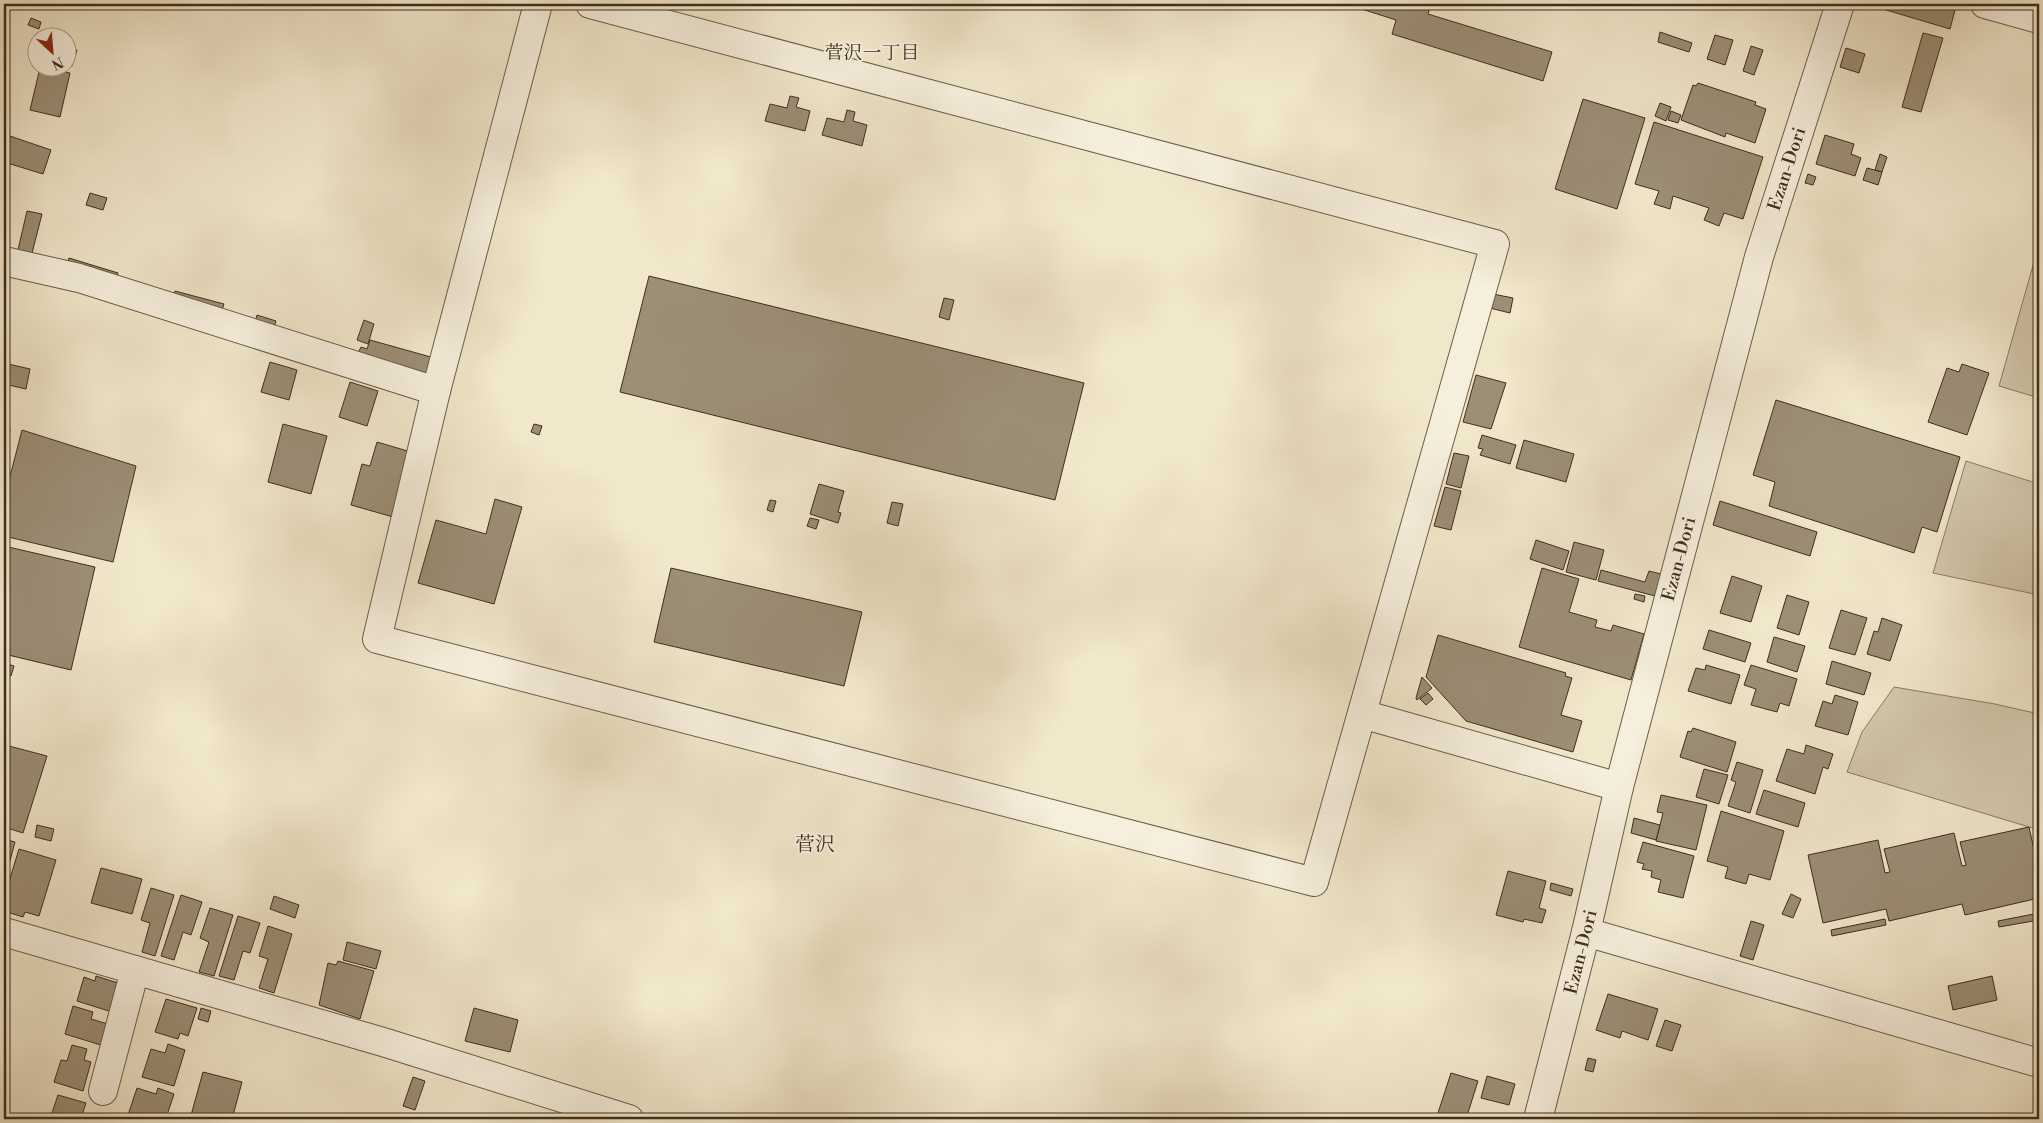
<svg xmlns="http://www.w3.org/2000/svg" width="2043" height="1123" viewBox="0 0 2043 1123" font-family="'Libre Bodoni','Noto Serif JP',serif">
<rect width="100%" height="100%" fill="#f1e7cb"/>
<filter id="stains"><feTurbulence type="fractalNoise" baseFrequency=".004" numOctaves="4"/><feColorMatrix values="0 0 0 0 .2 0 0 0 0 .09 0 0 0 0 .02 0 0 0 .5 -.17"/></filter>
<radialGradient id="worn" r=".72"><stop offset=".6" stop-color="#630" stop-opacity="0"/><stop offset="1" stop-color="#630" stop-opacity=".3"/></radialGradient>
<g fill="#d3c8ad" stroke="#897b65">
<path d="M 2039,244 L 2039,398 L 1999,386 Z"/>
<path d="M 1966,461 L 2039,484 L 2039,595 L 1933,573 Z"/>
<path d="M 1894,687 L 1995,704 L 2039,714 L 2039,830 L 1847,772 L 1862,732 Z"/>
</g>
<g fill="#9c8e77" stroke="#3f2e1d">
<path d="M 1346,4 L 1431,4 L 1428,14 L 1552,52 L 1543,81 L 1392,34 L 1396,20 Z"/>
<path d="M 1877,4 L 1935,4 L 1955,10 L 1950,29 L 1876,7 Z"/>
<path d="M 31,18 L 41,22 L 39,29 L 28,25 Z"/>
<path d="M 1660,32 L 1692,43 L 1689,52 L 1658,42 Z"/>
<path d="M 1923,33 L 1943,38 L 1921,112 L 1902,107 Z"/>
<path d="M 1715,35 L 1733,40 L 1725,65 L 1707,59 Z"/>
<path d="M 1751,46 L 1763,50 L 1754,75 L 1743,71 Z"/>
<path d="M 68,47 L 77,50 L 72,66 L 68,65 Z"/>
<path d="M 1846,48 L 1865,54 L 1859,73 L 1840,67 Z"/>
<path d="M 40,68 L 70,73 L 60,117 L 30,110 Z"/>
<path d="M 1698,83 L 1756,102 L 1755,105 L 1766,109 L 1755,143 L 1726,133 L 1725,137 L 1681,120 L 1693,85 L 1696,86 Z"/>
<path d="M 790,96 L 799,98 L 796,107 L 810,111 L 805,131 L 765,121 L 770,104 L 787,108 Z"/>
<path d="M 1583,99 L 1645,118 L 1617,209 L 1555,189 Z"/>
<path d="M 1660,103 L 1671,107 L 1666,121 L 1655,116 Z"/>
<path d="M 847,110 L 855,112 L 853,121 L 867,125 L 862,146 L 822,135 L 827,118 L 844,122 Z"/>
<path d="M 1671,111 L 1681,115 L 1678,123 L 1668,120 Z"/>
<path d="M 1654,122 L 1763,157 L 1743,219 L 1724,213 L 1719,226 L 1704,220 L 1709,208 L 1673,196 L 1670,209 L 1654,204 L 1659,191 L 1635,184 Z"/>
<path d="M 4,134 L 51,150 L 43,174 L 4,162 Z"/>
<path d="M 1825,135 L 1854,144 L 1851,154 L 1861,158 L 1855,176 L 1816,164 Z"/>
<path d="M 1880,154 L 1887,157 L 1882,172 L 1875,170 Z"/>
<path d="M 1867,168 L 1882,172 L 1878,185 L 1863,180 Z"/>
<path d="M 1808,174 L 1816,177 L 1813,185 L 1805,183 Z"/>
<path d="M 90,193 L 107,198 L 103,210 L 86,205 Z"/>
<path d="M 27,211 L 42,214 L 31,257 L 17,254 Z"/>
<path d="M 69,258 L 118,273 L 116,282 L 66,267 Z"/>
<path d="M 649,276 L 1084,383 L 1055,500 L 620,392 Z"/>
<path d="M 175,291 L 224,304 L 221,313 L 172,299 Z"/>
<path d="M 1493,294 L 1513,298 L 1510,313 L 1490,308 Z"/>
<path d="M 944,298 L 954,300 L 949,320 L 939,317 Z"/>
<path d="M 257,315 L 276,321 L 274,328 L 255,323 Z"/>
<path d="M 364,320 L 374,324 L 368,344 L 357,340 Z"/>
<path d="M 370,340 L 438,359 L 433,375 L 358,353 L 361,347 L 367,349 Z"/>
<path d="M 270,362 L 297,370 L 289,400 L 261,392 Z"/>
<path d="M 4,363 L 30,369 L 26,389 L 4,384 Z"/>
<path d="M 1962,364 L 1989,373 L 1967,435 L 1928,422 L 1947,368 L 1959,372 Z"/>
<path d="M 1476,375 L 1506,383 L 1491,429 L 1463,422 Z"/>
<path d="M 350,382 L 378,391 L 367,426 L 339,417 Z"/>
<path d="M 1776,400 L 1960,457 L 1937,532 L 1922,527 L 1914,553 L 1769,506 L 1775,482 L 1753,475 Z"/>
<path d="M 283,424 L 327,436 L 311,494 L 268,482 Z"/>
<path d="M 534,424 L 542,426 L 539,435 L 531,432 Z"/>
<path d="M 4,428 L 10,430 L 4,461 Z"/>
<path d="M 22,430 L 136,466 L 113,562 L 4,536 L 4,500 Z"/>
<path d="M 1482,435 L 1516,445 L 1510,464 L 1480,455 L 1483,449 L 1478,448 Z"/>
<path d="M 1524,440 L 1574,454 L 1566,482 L 1516,468 Z"/>
<path d="M 377,442 L 411,452 L 393,517 L 351,505 L 362,464 L 370,466 Z"/>
<path d="M 1454,453 L 1469,456 L 1461,488 L 1446,484 Z"/>
<path d="M 819,484 L 844,491 L 838,512 L 841,513 L 838,523 L 810,514 Z"/>
<path d="M 1445,487 L 1461,491 L 1451,530 L 1434,526 Z"/>
<path d="M 495,499 L 522,507 L 494,604 L 418,583 L 436,520 L 486,534 Z"/>
<path d="M 770,500 L 776,501 L 773,512 L 767,510 Z"/>
<path d="M 1720,501 L 1817,532 L 1810,556 L 1713,525 Z"/>
<path d="M 892,502 L 903,504 L 898,526 L 887,523 Z"/>
<path d="M 810,518 L 819,520 L 816,529 L 807,526 Z"/>
<path d="M 1536,540 L 1569,551 L 1563,570 L 1530,559 Z"/>
<path d="M 1574,542 L 1604,550 L 1596,580 L 1566,572 Z"/>
<path d="M 4,546 L 95,567 L 71,670 L 4,654 Z"/>
<path d="M 671,568 L 862,612 L 844,686 L 654,642 Z"/>
<path d="M 1542,568 L 1579,579 L 1569,612 L 1597,620 L 1595,627 L 1611,631 L 1613,625 L 1644,634 L 1631,680 L 1519,647 Z"/>
<path d="M 1601,570 L 1645,582 L 1649,571 L 1661,574 L 1655,596 L 1598,581 Z"/>
<path d="M 1732,576 L 1762,586 L 1751,622 L 1720,613 Z"/>
<path d="M 1635,594 L 1645,596 L 1644,602 L 1634,599 Z"/>
<path d="M 1787,595 L 1809,602 L 1799,635 L 1777,628 Z"/>
<path d="M 1841,610 L 1867,618 L 1855,655 L 1829,648 Z"/>
<path d="M 1882,618 L 1902,625 L 1890,661 L 1867,654 L 1874,631 L 1878,632 Z"/>
<path d="M 1709,630 L 1751,643 L 1745,662 L 1703,649 Z"/>
<path d="M 1438,635 L 1566,673 L 1565,676 L 1572,678 L 1561,715 L 1582,721 L 1573,752 L 1466,721 L 1426,677 Z"/>
<path d="M 1774,637 L 1805,646 L 1797,672 L 1767,662 Z"/>
<path d="M 1832,661 L 1871,673 L 1864,695 L 1826,684 Z"/>
<path d="M 4,663 L 14,666 L 11,676 L 4,674 Z"/>
<path d="M 1706,665 L 1740,675 L 1731,704 L 1688,691 L 1696,668 L 1705,670 Z"/>
<path d="M 1751,665 L 1797,679 L 1789,706 L 1780,703 L 1777,712 L 1751,705 L 1756,689 L 1744,685 Z"/>
<path d="M 1422,677 L 1432,688 L 1417,700 L 1416,698 Z"/>
<path d="M 1428,693 L 1433,699 L 1426,705 L 1420,699 Z"/>
<path d="M 1835,695 L 1858,702 L 1848,735 L 1815,726 L 1823,701 L 1832,704 Z"/>
<path d="M 1693,728 L 1736,742 L 1727,772 L 1680,757 L 1688,731 L 1691,732 Z"/>
<path d="M 1806,745 L 1833,754 L 1828,769 L 1823,767 L 1815,794 L 1776,781 L 1787,749 L 1804,754 Z"/>
<path d="M 9,746 L 47,756 L 23,833 L 4,827 L 4,805 L 6,806 L 9,793 L 4,791 L 4,765 Z"/>
<path d="M 1737,762 L 1763,770 L 1750,813 L 1728,806 L 1736,782 L 1731,780 Z"/>
<path d="M 1704,769 L 1728,775 L 1719,804 L 1696,797 Z"/>
<path d="M 1764,790 L 1805,803 L 1798,827 L 1756,814 Z"/>
<path d="M 1661,795 L 1707,805 L 1696,850 L 1656,841 L 1663,813 L 1657,812 Z"/>
<path d="M 1721,811 L 1784,831 L 1770,880 L 1749,874 L 1746,884 L 1725,878 L 1728,867 L 1707,861 Z"/>
<path d="M 1634,818 L 1660,825 L 1656,840 L 1631,833 Z"/>
<path d="M 37,825 L 54,829 L 51,841 L 35,837 Z"/>
<path d="M 2029,827 L 2039,872 L 2039,898 L 1965,915 L 1962,904 L 1889,921 L 1886,909 L 1823,923 L 1808,855 L 1878,840 L 1885,873 L 1890,872 L 1884,849 L 1954,833 L 1962,866 L 1966,865 L 1960,842 Z"/>
<path d="M 4,839 L 15,842 L 4,883 Z"/>
<path d="M 1643,842 L 1694,856 L 1683,898 L 1658,892 L 1661,880 L 1651,877 L 1652,871 L 1642,869 L 1644,864 L 1637,862 Z"/>
<path d="M 19,849 L 56,860 L 39,916 L 25,912 L 23,917 L 4,911 L 4,898 Z"/>
<path d="M 101,868 L 142,879 L 132,914 L 91,903 Z"/>
<path d="M 1508,871 L 1546,881 L 1539,908 L 1546,910 L 1542,923 L 1524,919 L 1523,922 L 1496,915 Z"/>
<path d="M 1551,883 L 1573,889 L 1571,896 L 1550,890 Z"/>
<path d="M 151,888 L 174,895 L 155,956 L 142,952 L 150,923 L 141,920 Z"/>
<path d="M 1791,894 L 1801,899 L 1793,918 L 1782,914 Z"/>
<path d="M 181,895 L 202,902 L 191,935 L 183,932 L 174,960 L 161,956 Z"/>
<path d="M 274,896 L 299,905 L 295,918 L 270,909 Z"/>
<path d="M 210,908 L 233,915 L 214,976 L 199,972 L 209,942 L 200,938 Z"/>
<path d="M 2039,913 L 2039,920 L 1999,927 L 1998,921 Z"/>
<path d="M 238,916 L 260,923 L 250,953 L 243,951 L 234,980 L 219,976 Z"/>
<path d="M 1885,919 L 1886,925 L 1832,936 L 1831,930 Z"/>
<path d="M 1751,921 L 1764,925 L 1753,960 L 1740,956 Z"/>
<path d="M 268,926 L 292,934 L 274,993 L 259,988 L 268,959 L 259,956 Z"/>
<path d="M 347,942 L 381,951 L 376,969 L 343,960 Z"/>
<path d="M 338,961 L 374,971 L 360,1019 L 319,1005 L 328,963 L 336,965 Z"/>
<path d="M 96,976 L 118,983 L 115,1013 L 77,1001 L 84,977 L 95,981 Z"/>
<path d="M 1992,976 L 1997,1000 L 1953,1010 L 1948,986 Z"/>
<path d="M 1608,994 L 1658,1009 L 1648,1040 L 1622,1031 L 1620,1038 L 1596,1030 Z"/>
<path d="M 166,999 L 197,1008 L 188,1036 L 180,1033 L 178,1039 L 155,1032 Z"/>
<path d="M 73,1006 L 93,1012 L 91,1019 L 111,1025 L 104,1046 L 65,1034 Z"/>
<path d="M 201,1008 L 211,1011 L 208,1022 L 198,1019 Z"/>
<path d="M 474,1008 L 518,1020 L 510,1052 L 465,1041 Z"/>
<path d="M 1665,1020 L 1681,1025 L 1672,1051 L 1656,1046 Z"/>
<path d="M 168,1044 L 185,1050 L 174,1086 L 142,1077 L 151,1049 L 165,1053 Z"/>
<path d="M 72,1045 L 87,1049 L 84,1060 L 91,1062 L 83,1091 L 54,1082 L 61,1060 L 67,1061 Z"/>
<path d="M 1588,1058 L 1596,1060 L 1593,1072 L 1585,1070 Z"/>
<path d="M 203,1072 L 242,1082 L 232,1119 L 190,1119 Z"/>
<path d="M 1451,1073 L 1478,1081 L 1466,1119 L 1436,1119 Z"/>
<path d="M 1487,1076 L 1515,1084 L 1509,1105 L 1481,1098 Z"/>
<path d="M 413,1077 L 425,1081 L 415,1110 L 403,1106 Z"/>
<path d="M 137,1088 L 156,1094 L 158,1088 L 174,1094 L 166,1118 L 159,1116 L 158,1119 L 143,1119 L 128,1115 Z"/>
<path d="M 58,1095 L 86,1103 L 82,1115 L 84,1116 L 83,1119 L 50,1119 Z"/>
</g>
<g fill="none" stroke-linecap="round" stroke-linejoin="round">
<g stroke="#6c5c48" stroke-width="30">
<g id="minor">
<path d="M 538,4 L 436,391 L 377,639 L 1314,882 L 1495,244 L 590,4"/>
<path d="M 1985,4 L 2039,19"/>
<path d="M 4,261 L 79,278 L 436,391"/>
<path d="M 1362,714 L 1619,787"/>
<path d="M 4,932 L 383,1042 L 629,1119"/>
<path d="M 1586,932 L 2039,1063"/>
<path d="M 103,1091 L 135,970"/>
<path d="M 1538,1119 L 1586,932 L 1619,787 L 1759,257 L 1840,4"/>
</g>
</g>
<use href="#minor" stroke="#f6efdd" stroke-width="28"/>
</g>
<g text-anchor="middle" dominant-baseline="central" stroke-width="4" stroke-linejoin="round" paint-order="stroke">
<g font-size="18" fill="#3f2e1d" stroke="#f6efdd">
<text transform="translate(1787 169) rotate(-72)">Ezan-Dori</text>
<text transform="translate(1679 559) rotate(-75)">Ezan-Dori</text>
<text transform="translate(1581 952) rotate(-76)">Ezan-Dori</text>
</g>
<g font-size="19" fill="#3f2e1d" stroke="#f6efdd">
<text x="872" y="53">菅沢一丁目</text>
</g>
<g font-size="20" fill="#3f2e1d" stroke="#f6efdd">
<text x="815" y="845">菅沢</text>
</g>
</g>
<rect width="2043" height="1123" fill="none" stroke="#f1e7cb" stroke-width="20"/>
<rect x="5" y="5" width="2033" height="1113" fill="none" stroke="#3f2e1d" stroke-width="2.5"/>
<rect x="10" y="10" width="2023" height="1103" fill="none" stroke="#3f2e1d"/>
<g transform="translate(52 52) rotate(154)"><circle r="24" fill="#f6efdd" stroke="#ada290"/>
<path d="M0-4L9 19L0 12L-9 19Z" fill="#8f2418"/>
<text y="-8" font-size="14" font-weight="bold" text-anchor="middle" fill="#3f2e1d">N</text>
</g>
<rect width="100%" height="100%" filter="url(#stains)"/>
<rect width="100%" height="100%" fill="url(#worn)"/>
</svg>
